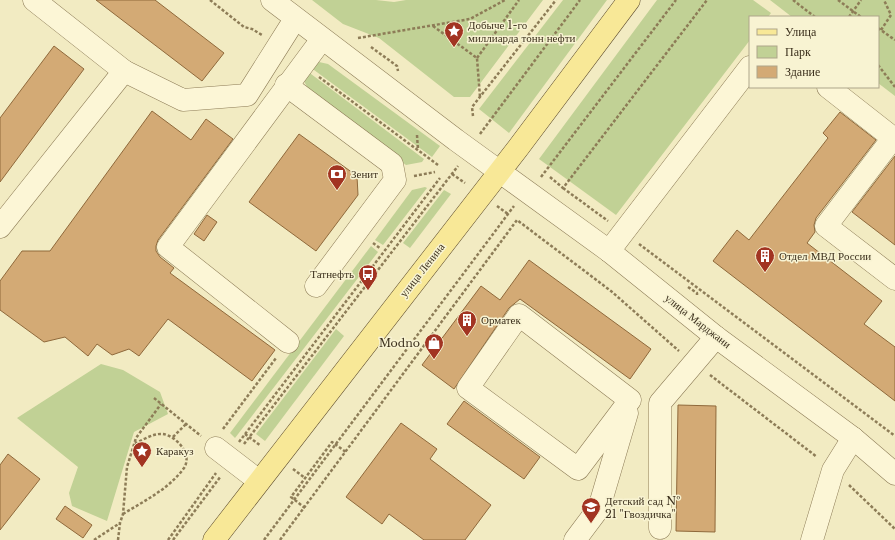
<svg xmlns="http://www.w3.org/2000/svg" width="895" height="540" viewBox="0 0 895 540" font-family="'Libre Baskerville',serif">
<rect width="100%" height="100%" fill="#f2ebc2"/>
<g fill="#c1d195">
<path d="M 312,0 L 376,0 L 394,2 L 406,0 L 543,0 L 470,97 L 454,97 L 379,38 L 343,24 Z"/>
<path d="M 563,0 L 607,0 L 509,133 L 479,109 Z"/>
<path d="M 657,0 L 753,0 L 771,13 L 768,17 L 750,17 L 750,40 L 616,215 L 539,159 Z"/>
<path d="M 770,0 L 895,0 L 895,96 L 878,83 L 878,17 L 792,17 Z"/>
<path d="M 319,62 L 328,64 L 440,146 L 432,157 L 310,67 L 315,63 Z"/>
<path d="M 307,71 L 424,159 L 422,162 L 406,165 L 308,89 L 304,81 Z"/>
<path d="M 425,187 L 427,188 L 383,245 L 375,240 L 412,190 Z"/>
<path d="M 444,190 L 451,194 L 410,248 L 403,243 Z"/>
<path d="M 371,246 L 378,252 L 235,438 L 230,433 Z"/>
<path d="M 336,329 L 344,336 L 265,441 L 256,434 Z"/>
<path d="M 101,364 L 123,370 L 160,392 L 168,414 L 134,432 L 107,521 L 72,506 L 69,493 L 78,467 L 17,418 Z"/>
</g>
<g fill="#d3aa75" stroke="#8f693b">
<path d="M 96,0 L 155,0 L 224,53 L 202,81 Z"/>
<path d="M 54,46 L 84,69 L 0,182 L 0,118 Z"/>
<path d="M 152,111 L 191,140 L 206,119 L 233,139 L 158,240 L 156,246 L 156,251 L 160,257 L 174,268 L 170,273 L 275,350 L 252,381 L 168,319 L 139,356 L 129,349 L 112,355 L 97,344 L 88,356 L 65,337 L 44,342 L 0,310 L 0,281 L 22,251 L 50,251 Z"/>
<path d="M 840,112 L 876,140 L 816,218 L 814,225 L 815,232 L 807,243 L 882,301 L 864,324 L 895,347 L 895,401 L 713,261 L 737,230 L 749,240 L 828,138 L 823,133 Z"/>
<path d="M 299,134 L 357,176 L 358,195 L 316,251 L 249,202 Z"/>
<path d="M 895,156 L 895,245 L 852,212 Z"/>
<path d="M 207,215 L 217,222 L 204,241 L 194,234 Z"/>
<path d="M 529,260 L 651,349 L 630,379 L 520,299 L 509,308 L 454,389 L 422,365 L 481,286 L 500,300 Z"/>
<path d="M 464,401 L 540,457 L 524,479 L 447,424 Z"/>
<path d="M 678,405 L 716,406 L 715,532 L 676,531 Z"/>
<path d="M 401,423 L 437,449 L 430,459 L 491,505 L 465,540 L 424,540 L 389,514 L 382,524 L 346,497 Z"/>
<path d="M 8,454 L 40,479 L 0,530 L 0,465 Z"/>
<path d="M 65,506 L 92,525 L 83,538 L 56,519 Z"/>
</g>
<g fill="none" stroke-linecap="round" stroke-linejoin="round">
<g stroke="#8d7c57" stroke-width="23">
<g id="minor">
<path d="M 34,0 L 124,71"/>
<path d="M 272,0 L 456,140 L 609,251 L 716,337 L 853,438 L 895,474"/>
<path d="M 286,85 L 392,164 L 395,180 L 316,286"/>
<path d="M 828,87 L 893,138 L 826,226 L 895,279"/>
<path d="M 0,227 L 124,71 L 183,100 L 247,95 L 295,19"/>
<path d="M 609,251 L 750,67"/>
<path d="M 519,315 L 630,400 L 578,469 L 468,388 Z"/>
<path d="M 288,342 L 168,247 L 322,39"/>
<path d="M 216,448 L 259,481"/>
<path d="M 660,528 L 660,403 L 716,337"/>
<path d="M 575,540 L 599,508 L 627,413"/>
<path d="M 812,540 L 833,470 L 853,438"/>
</g>
</g>
<g stroke="#5b492c" stroke-width="23">
<path id="major" d="M 214,540 L 518,148 L 629,0"/>
</g>
<g stroke="#8d7c57" stroke-width="2.5" stroke-dasharray="3 2" stroke-linecap="butt">
<path d="M 210,0 L 244,27 L 252,29 L 262,35"/>
<path d="M 793,0 L 815,17"/>
<path d="M 838,0 L 861,17"/>
<path d="M 849,17 L 861,0"/>
<path d="M 433,26 L 477,58 L 480,97"/>
<path d="M 878,28 L 895,40"/>
<path d="M 881,30 L 891,15 L 884,0"/>
<path d="M 358,38 L 470,19 L 505,0"/>
<path d="M 371,47 L 397,66 L 398,71"/>
<path d="M 477,58 L 519,0"/>
<path d="M 878,65 L 895,87"/>
<path d="M 319,77 L 438,165"/>
<path d="M 473,116 L 472,107 L 556,0"/>
<path d="M 480,134 L 580,0"/>
<path d="M 417,135 L 418,150"/>
<path d="M 452,174 L 465,183"/>
<path d="M 414,176 L 435,172"/>
<path d="M 541,177 L 676,0"/>
<path d="M 550,177 L 563,188 L 707,0"/>
<path d="M 563,188 L 608,221"/>
<path d="M 497,206 L 508,214"/>
<path d="M 373,243 L 381,249"/>
<path d="M 639,244 L 895,436"/>
<path d="M 688,287 L 697,293 L 697,295"/>
<path d="M 710,375 L 817,457"/>
<path d="M 154,398 L 201,436"/>
<path d="M 223,429 L 276,358"/>
<path d="M 245,434 L 261,446"/>
<path d="M 173,437 L 186,424"/>
<path d="M 239,442 L 440,178"/>
<path d="M 244,444 L 458,166"/>
<path d="M 293,469 L 305,478"/>
<path d="M 849,485 L 895,529"/>
<path d="M 305,508 L 291,497 L 332,442 L 346,452"/>
<path d="M 123,514 C 144,501 169,489 184,468 C 193,454 176,436 163,434 C 153,433 143,440 134,444"/>
<path d="M 94,540 L 120,523"/>
<path d="M 118,540 L 120,523 L 123,514 L 127,467 L 136,438 L 161,404"/>
<path d="M 168,540 L 216,473"/>
<path d="M 173,540 L 221,476"/>
<path d="M 264,540 L 514,206"/>
<path d="M 280,540 L 517,220 L 611,291 L 679,351"/>
</g>
<use href="#minor" stroke="#fcf6d6" stroke-width="22"/>
<use href="#major" stroke="#f8e897" stroke-width="22"/>
</g>
<defs>
<g id="sight-pin" transform="scale(1)"><path d="M0 17L-7.5 6A9.5 9.5 0 1 1 7.5 6Z" fill="#a23422" stroke="#f8f3d2"/><path d="M0-6L1.8-2.2L6-1.7L2.9 1.2L3.7 5.4L0 3.3L-3.7 5.4L-2.9 1.2L-6-1.7L-1.8-2.2Z" fill="#fff"/></g>
<g id="bank-pin" transform="scale(1)"><path d="M0 17L-7.5 6A9.5 9.5 0 1 1 7.5 6Z" fill="#a23422" stroke="#f8f3d2"/><path d="M-6-4H6V4H-6ZM0-2.3a2.3 2.3 0 1 0 0 4.6a2.3 2.3 0 1 0 0-4.6Z" fill="#fff"/></g>
<g id="building-pin" transform="scale(1)"><path d="M0 17L-7.5 6A9.5 9.5 0 1 1 7.5 6Z" fill="#a23422" stroke="#f8f3d2"/><path d="M-4-6H4V6H1V3H-1V6H-4ZM-2.5-4.3h1.7v1.8h-1.7ZM.8-4.3h1.7v1.8H.8ZM-2.5-1h1.7V.8h-1.7ZM.8-1h1.7V.8H.8Z" fill="#fff"/></g>
<g id="bus-pin" transform="scale(1)"><path d="M0 17L-7.5 6A9.5 9.5 0 1 1 7.5 6Z" fill="#a23422" stroke="#f8f3d2"/><path d="M-5-6H5V4H4V6H2V4H-2V6H-4V4H-5ZM-3.5-4V0h7V-4ZM-3.5 1.2v1.5H-2V1.2ZM2 1.2v1.5H3.5V1.2Z" fill="#fff"/></g>
<g id="shop-pin" transform="scale(1)"><path d="M0 17L-7.5 6A9.5 9.5 0 1 1 7.5 6Z" fill="#a23422" stroke="#f8f3d2"/><path d="M-5-2.5h2.3a2.7 3.5 0 0 1 5.4 0H5L5.5 6h-11ZM-1.5-2.5h3a1.5 2.3 0 0 0-3 0Z" fill="#fff"/></g>
<g id="school-pin" transform="scale(1)"><path d="M0 17L-7.5 6A9.5 9.5 0 1 1 7.5 6Z" fill="#a23422" stroke="#f8f3d2"/><path d="M0-5L7-2L0 1L-7-2ZM-4 1L0 2.5L4 1V4Q0 6-4 4Z" fill="#fff"/></g>
</defs>
<g fill-rule="evenodd">
<use href="#sight-pin" x="454" y="31"/>
<use href="#bank-pin" x="337" y="174"/>
<use href="#building-pin" x="765" y="256"/>
<use href="#bus-pin" x="368" y="274"/>
<use href="#building-pin" x="467" y="320"/>
<use href="#shop-pin" x="434" y="343"/>
<use href="#sight-pin" x="142" y="451"/>
<use href="#school-pin" x="591" y="507"/>
</g>
<g text-anchor="middle" dominant-baseline="central" stroke-width="3" stroke-linejoin="round" paint-order="stroke">
<g font-size="11" fill="#3c301d" stroke="#f8f3d2" text-anchor="start">
<text x="468" y="25">Добыче 1-го<tspan x="468" dy="13">миллиарда тонн нефти</tspan></text>
<text x="351" y="174">Зенит</text>
<text x="779" y="256">Отдел МВД России</text>
<text x="354" y="274" text-anchor="end">Татнефть</text>
<text x="481" y="320">Орматек</text>
<text x="420" y="343" text-anchor="end">Modno</text>
<text x="156" y="451">Каракуз</text>
<text x="605" y="501">Детский сад №<tspan x="605" dy="13">21 "Гвоздичка"</tspan></text>
</g>
<g font-size="11" fill="#3c301d" stroke="#f8f3d2">
<text transform="translate(422 270) rotate(-52)">улица Ленина</text>
<text transform="translate(698 321) rotate(38)">улица Марджани</text>
</g>
</g>
<rect x="749" y="16" width="130" height="72" fill="#f8f3d2" stroke="#ada58a"/>
<rect x="757" y="29" width="20" height="6" fill="#f8e897" stroke="#ada58a"/>
<text x="785" y="36" font-size="12" fill="#3c301d">Улица</text>
<rect x="757" y="46" width="20" height="12" fill="#c1d195" stroke="#ada58a"/>
<text x="785" y="56" font-size="12" fill="#3c301d">Парк</text>
<rect x="757" y="66" width="20" height="12" fill="#d3aa75" stroke="#ada58a"/>
<text x="785" y="76" font-size="12" fill="#3c301d">Здание</text>
</svg>
